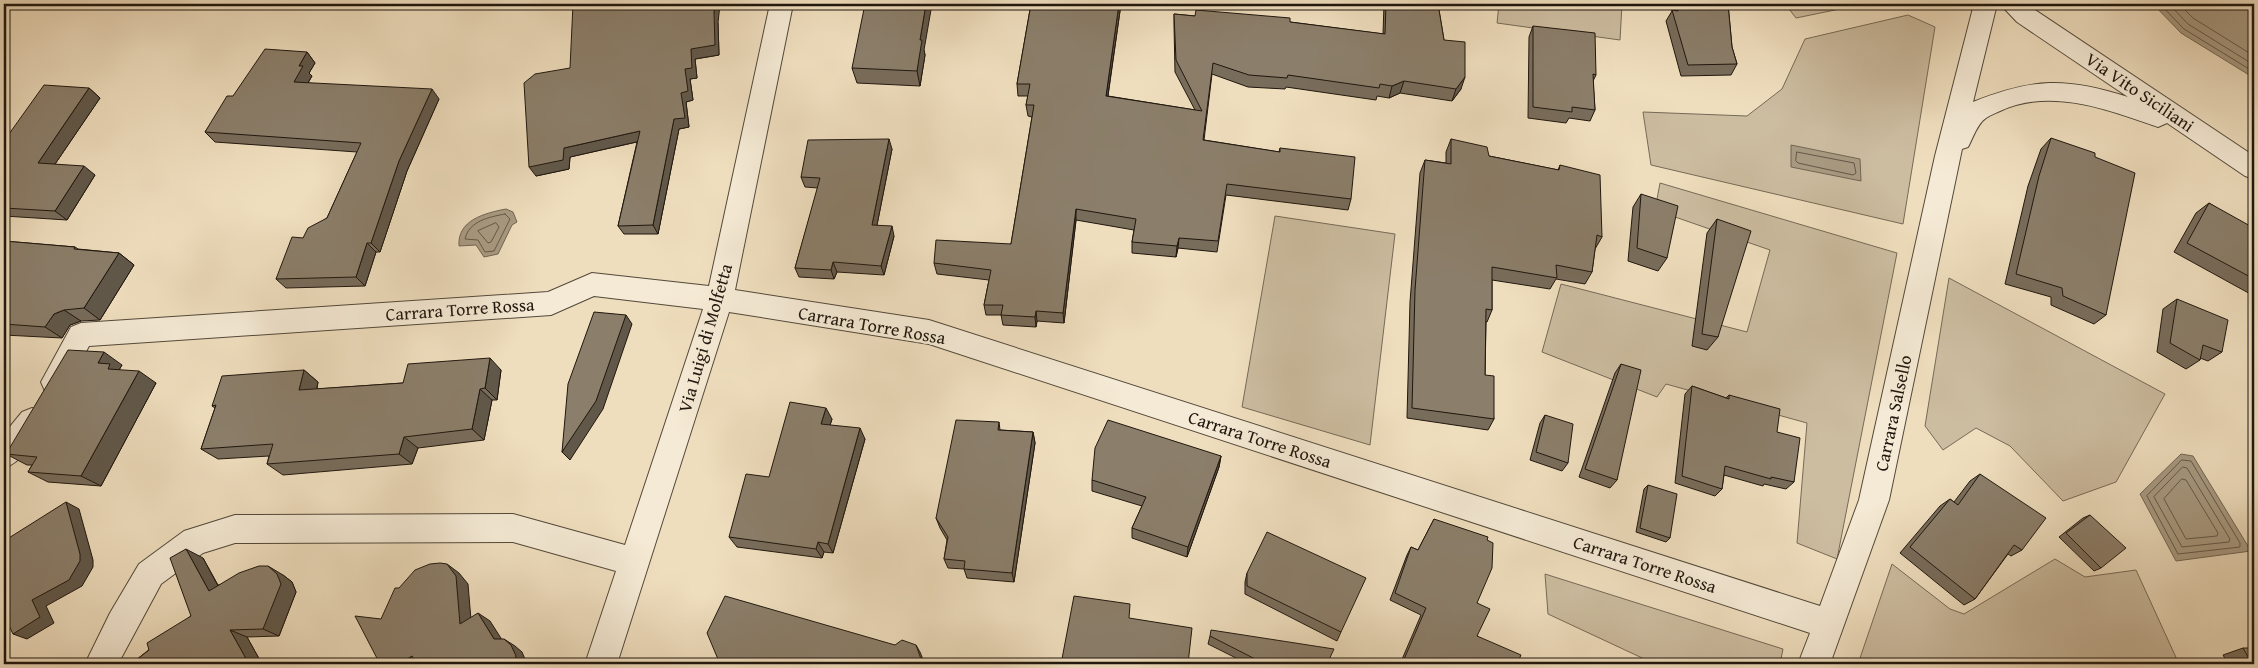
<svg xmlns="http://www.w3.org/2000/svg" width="2258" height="668" viewBox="0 0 2258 668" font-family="'Gentium Book Plus',serif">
<rect width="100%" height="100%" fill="#efdebe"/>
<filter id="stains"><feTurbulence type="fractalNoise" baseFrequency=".004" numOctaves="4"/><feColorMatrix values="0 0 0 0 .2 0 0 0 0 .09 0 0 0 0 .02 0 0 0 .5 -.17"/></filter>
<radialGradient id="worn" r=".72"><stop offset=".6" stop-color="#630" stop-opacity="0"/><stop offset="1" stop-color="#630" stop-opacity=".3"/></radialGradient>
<g fill="#ccbca0" stroke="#766a57">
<path d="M 1499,4 L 1622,4 L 1620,40 L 1497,23 Z"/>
<path d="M 1785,4 L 1864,4 L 1796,18 Z"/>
<path d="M 1908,15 L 1935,27 L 1903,224 L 1651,165 L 1643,112 L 1747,116 L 1782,89 L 1805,39 Z"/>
<path d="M 1660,183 L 1897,253 L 1837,559 L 1797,543 L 1807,423 L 1666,384 L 1657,397 L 1542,352 L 1561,284 L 1747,332 L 1770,250 L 1655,210 Z"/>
<path d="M 1275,216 L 1395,234 L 1370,445 L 1242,407 Z"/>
<path d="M 1949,278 L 2165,394 L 2116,482 L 2063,501 L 2010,446 L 1976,428 L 1943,450 L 1925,426 Z"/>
<path d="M 2055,559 L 2085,577 L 2136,570 L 2179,664 L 1858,664 L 1892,564 L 1950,609 L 1964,614 Z"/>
<path d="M 1545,574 L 1783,649 L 1780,664 L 1655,664 L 1548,614 Z"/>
</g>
<g fill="#a89a82" stroke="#716654">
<path d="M 2153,4 L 2254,4 L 2254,78 L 2181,33 Z"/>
<path d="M 1791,145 L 1860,159 L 1861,181 L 1791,167 Z"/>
<path d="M 506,209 L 513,212 L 517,222 L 512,225 L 498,254 L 484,257 L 476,245 L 459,246 C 457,220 485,213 506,209 Z"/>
<path d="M 2181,454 L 2193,456 L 2251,551 L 2176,561 L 2140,494 Z"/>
</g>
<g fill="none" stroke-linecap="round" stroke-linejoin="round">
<g stroke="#645848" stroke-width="1">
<path d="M 2160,4 L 2184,29 L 2254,72"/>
<path d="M 2169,4 L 2188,24 L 2254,65"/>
<path d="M 2179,4 L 2193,18 L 2254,56"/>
<path d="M 1797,152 L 1854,163 L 1856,173 L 1853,175 L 1798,163 L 1796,161 Z"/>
<path d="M 505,214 L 510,219 L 494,251 L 485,252 L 478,240 L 465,239 C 469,221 489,217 505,214 Z"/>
<path d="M 496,223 L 499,227 L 491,242 L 488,243 L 478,231 Z"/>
<path d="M 2182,460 L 2191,461 L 2240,543 L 2240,547 L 2178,554 L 2147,496 Z"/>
<path d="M 2183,467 L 2187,468 L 2230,539 L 2229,542 L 2182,547 L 2154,497 Z"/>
<path d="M 2182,479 L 2186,480 L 2218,533 L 2217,536 L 2186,539 L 2164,499 Z"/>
</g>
<g stroke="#53493a" stroke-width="2">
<g id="minor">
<path d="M 770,4 L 793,4 L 735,290 L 929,320 L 1820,606 L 1859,500 L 1935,156 L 1974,4 L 1997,4 L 1973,102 C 2033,78 2066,77 2128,97 L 2017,22 L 2000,4 L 2026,4 L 2254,156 L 2254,179 L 2245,176 L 2167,123 L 2158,127 C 2108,110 2052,87 2000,111 C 1996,113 1990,115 1986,118 C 1977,124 1973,138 1968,147 L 1962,149 L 1889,500 L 1830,664 L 1798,664 L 1810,633 L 929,344 L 729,312 L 617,664 L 585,664 L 616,571 L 513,542 L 235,543 L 203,553 L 161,584 L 118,664 L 85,664 L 110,613 L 139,564 L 184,531 L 235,515 L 513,514 L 625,545 L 703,309 L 594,296 L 551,315 L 89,346 L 65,391 L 55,394 L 45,391 L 41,382 L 71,327 L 81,323 L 548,292 L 592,273 L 709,286 Z"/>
<path d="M 32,408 L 42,412 L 46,421 C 39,438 22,462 4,468 L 4,434 L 22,412 Z"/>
</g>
</g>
<use href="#minor" fill="#f5ead5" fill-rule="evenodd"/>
</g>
<g fill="#786c5b" stroke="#1f170e">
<path d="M 1031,4 L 1121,4 L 1108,96 L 1195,110 L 1175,72 L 1174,26 L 1174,14 L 1195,16 L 1290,22 L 1383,34 L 1384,4 L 1438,4 L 1444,40 L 1461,89 L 1452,101 L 1400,93 L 1389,98 L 1377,96 L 1376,100 L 1286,87 L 1285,89 L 1248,87 L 1212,74 L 1204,140 L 1279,152 L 1280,148 L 1351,199 L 1348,210 L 1226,195 L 1217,252 L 1178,248 L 1176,257 L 1132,253 L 1132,242 L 1134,230 L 1076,220 L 1064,323 L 1037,321 L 1036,327 L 1003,325 L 1001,315 L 986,315 L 984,305 L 989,280 L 937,274 L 934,263 L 1011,244 L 1032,117 L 1028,116 L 1026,105 L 1028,96 L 1018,96 L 1017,84 Z"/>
<path d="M 1671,4 L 1728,4 L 1732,47 L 1737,64 L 1731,75 L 1681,76 L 1666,21 L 1672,11 Z"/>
<path d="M 718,23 L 719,55 L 695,59 L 697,78 L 690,79 L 693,100 L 686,102 L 689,127 L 679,129 L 658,234 L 624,234 L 618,226 L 637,142 L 570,157 L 569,169 L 536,176 L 570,68 Z"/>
<path d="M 1533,26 L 1596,75 L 1593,81 L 1595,110 L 1590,121 L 1569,118 L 1566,123 L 1528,118 L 1529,37 Z"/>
<path d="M 924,50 L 925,55 L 920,86 L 857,83 L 852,68 Z"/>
<path d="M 307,52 L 315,63 L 309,73 L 312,76 L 308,83 L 439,99 L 407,171 L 380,252 L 376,252 L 365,286 L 286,288 L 276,279 L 303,238 L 327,218 L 357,152 L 215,142 L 205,132 L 233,96 Z"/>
<path d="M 89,88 L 100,98 L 55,164 L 95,175 L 67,220 L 4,216 L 4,141 Z"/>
<path d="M 2051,138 L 2106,315 L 2094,324 L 2051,305 L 2051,297 L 2005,284 L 2028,186 L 2041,149 Z"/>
<path d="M 1451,139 L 1489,156 L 1558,170 L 1560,165 L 1602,237 L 1595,249 L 1592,272 L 1585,284 L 1556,279 L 1550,289 L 1492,280 L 1492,310 L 1487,322 L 1486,322 L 1485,375 L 1494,419 L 1488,430 L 1407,418 L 1410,302 L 1420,173 L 1425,160 L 1446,163 L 1446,152 Z"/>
<path d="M 892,149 L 877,225 L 894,236 L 884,275 L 837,272 L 834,279 L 799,277 L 795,268 L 818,188 L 805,187 L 801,177 Z"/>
<path d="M 1641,194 L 1667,258 L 1658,271 L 1628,261 L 1633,207 Z"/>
<path d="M 2209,203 L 2254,232 L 2254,296 L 2174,252 L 2196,213 Z"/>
<path d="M 1717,219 L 1718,337 L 1707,350 L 1692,346 L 1707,233 Z"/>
<path d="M 4,241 L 75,247 L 78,249 L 119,253 L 134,265 L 100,320 L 81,321 L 70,325 L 62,338 L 4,335 Z"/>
<path d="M 2177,299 L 2222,352 L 2208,361 L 2200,358 L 2200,360 L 2186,369 L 2157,352 L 2163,309 Z"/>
<path d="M 1621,364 L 1617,480 L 1610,488 L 1579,477 L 1615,373 Z"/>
<path d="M 122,365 L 119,370 L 156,383 L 101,486 L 48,482 L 28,472 L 32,465 L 27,465 L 6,454 Z"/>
<path d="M 304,370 L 318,382 L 317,389 L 403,383 L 501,370 L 497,400 L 492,400 L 484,440 L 418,448 L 412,464 L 283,475 L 267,464 L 269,456 L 218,459 L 201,449 L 215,408 L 212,406 Z"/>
<path d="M 1692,386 L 1726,398 L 1729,395 L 1777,432 L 1794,482 L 1786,489 L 1764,484 L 1763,486 L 1724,475 L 1722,489 L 1715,496 L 1675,483 L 1685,394 Z"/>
<path d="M 1545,415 L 1568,463 L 1562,471 L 1530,460 L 1540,423 Z"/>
<path d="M 832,419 L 830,425 L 865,439 L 833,553 L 824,552 L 822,558 L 737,547 L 729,537 Z"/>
<path d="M 999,422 L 1000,430 L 1033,432 L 1035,443 L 1014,582 L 967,578 L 964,569 L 948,568 L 944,559 L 947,540 L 940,528 L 936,518 Z"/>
<path d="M 1221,456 L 1219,467 L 1187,557 L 1132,538 L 1132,528 L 1142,506 L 1092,491 L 1092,480 Z"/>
<path d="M 1980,474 L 2022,550 L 2011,556 L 2008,554 L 1975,599 L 1964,605 L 1900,553 L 1940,506 L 1950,499 L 1954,502 L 1970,481 Z"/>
<path d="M 1648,485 L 1670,538 L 1666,542 L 1636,532 L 1644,489 Z"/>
<path d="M 2090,515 L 2101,568 L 2094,571 L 2059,537 L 2083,518 Z"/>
<path d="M 1434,519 L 1477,603 L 1477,636 L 1517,664 L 1400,664 L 1421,615 L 1390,600 L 1407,555 L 1411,547 L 1418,550 Z"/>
<path d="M 203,558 L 218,585 L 283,575 L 292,582 L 296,592 L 279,636 L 247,637 L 262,664 L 131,664 L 191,616 Z"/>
<path d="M 1247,573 L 1341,632 L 1337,641 L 1245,594 L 1245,582 Z"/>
<path d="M 1210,636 L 1327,664 L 1248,664 L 1208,644 Z"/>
<path d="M 2243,648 L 2254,664 L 2228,664 L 2223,655 Z"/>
</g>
<g fill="#61584a" stroke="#1f170e">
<path d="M 715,4 L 720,4 L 718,23 L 719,55 L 695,59 L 697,78 L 690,79 L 693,100 L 686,102 L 689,127 L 679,129 L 658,234 L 653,225 L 674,119 L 681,93 L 685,69 L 691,49 L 714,13 Z"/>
<path d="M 926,4 L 932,4 L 924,50 L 925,55 L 920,86 L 917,71 L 920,40 Z"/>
<path d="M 1119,4 L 1121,4 L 1106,108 L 1106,96 Z"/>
<path d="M 307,52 L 315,63 L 309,73 L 312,76 L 302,92 L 294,82 L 299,66 Z"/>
<path d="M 1465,77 L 1461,89 L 1452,101 L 1456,89 Z"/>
<path d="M 1404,81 L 1400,93 L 1389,98 L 1392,86 Z"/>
<path d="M 89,88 L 100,98 L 49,173 L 38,163 Z"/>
<path d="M 432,89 L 439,99 L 407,171 L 380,252 L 371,243 L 399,161 Z"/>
<path d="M 640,131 L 645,140 L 570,157 L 569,169 L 536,176 L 529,167 L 564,148 Z"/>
<path d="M 889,139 L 892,149 L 875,235 L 872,225 Z"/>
<path d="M 84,166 L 95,175 L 67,220 L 55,211 Z"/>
<path d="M 1076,209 L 1076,220 L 1064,323 L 1063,313 Z"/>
<path d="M 892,226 L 894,236 L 884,275 L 881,266 Z"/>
<path d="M 1179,238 L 1178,248 L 1176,257 L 1177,246 Z"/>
<path d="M 367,243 L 376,252 L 365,286 L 356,277 Z"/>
<path d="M 119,253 L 134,265 L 100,320 L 84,308 Z"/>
<path d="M 833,262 L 837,272 L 834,279 L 831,270 Z"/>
<path d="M 64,310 L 81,321 L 70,325 L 62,338 L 45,327 L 54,314 Z"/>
<path d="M 1036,311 L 1037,321 L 1036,327 L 1035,317 Z"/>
<path d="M 626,315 L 632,324 L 603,409 L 570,460 L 562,452 Z"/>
<path d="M 104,352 L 122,365 L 119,370 L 126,381 L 98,363 Z"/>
<path d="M 490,358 L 501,370 L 497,400 L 485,388 Z"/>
<path d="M 304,370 L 318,382 L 314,401 L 299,390 Z"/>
<path d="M 139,371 L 156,383 L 101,486 L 81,476 Z"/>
<path d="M 480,389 L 492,400 L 484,440 L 472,429 Z"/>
<path d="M 826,408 L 832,419 L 827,435 L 821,424 Z"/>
<path d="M 860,428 L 865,439 L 833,553 L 828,544 Z"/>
<path d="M 1033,432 L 1035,443 L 1014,582 L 1012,573 Z"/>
<path d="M 404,437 L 418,448 L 412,464 L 399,454 Z"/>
<path d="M 1221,456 L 1219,467 L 1187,557 L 1188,547 Z"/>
<path d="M 66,502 L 79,509 L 93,560 L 93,567 L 82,586 L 46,606 L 54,623 L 27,639 L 13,634 L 32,600 Z"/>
<path d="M 818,542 L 824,552 L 822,558 L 816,549 Z"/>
<path d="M 186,549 L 203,558 L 225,599 L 209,591 Z"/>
<path d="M 447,564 L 459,573 L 468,584 L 472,632 L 460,624 Z"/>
<path d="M 268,566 L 283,575 L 292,582 L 296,592 L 279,636 L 263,629 Z"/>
<path d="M 478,613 L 490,621 L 506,646 L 494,639 Z"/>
<path d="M 230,630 L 247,637 L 262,664 L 249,664 Z"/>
<path d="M 504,639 L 515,646 L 522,652 L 527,664 L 514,664 Z"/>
<path d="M 916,645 L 920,652 L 925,664 L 920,664 Z"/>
<path d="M 412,656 L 422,664 L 399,664 Z"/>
</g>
<g fill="#8b7e6a" stroke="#1f170e">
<path d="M 573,4 L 715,4 L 714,13 L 715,45 L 691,49 L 692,68 L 685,69 L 688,91 L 681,93 L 685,118 L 674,119 L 653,225 L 618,226 L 640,131 L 564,148 L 563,160 L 529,167 L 524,83 L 535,74 L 570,68 Z"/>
<path d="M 865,4 L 926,4 L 920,40 L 922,40 L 917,71 L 852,68 Z"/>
<path d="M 1031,4 L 1119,4 L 1106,96 L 1202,111 L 1176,60 L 1174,14 L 1195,16 L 1196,10 L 1290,18 L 1290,22 L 1385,34 L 1386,4 L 1438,4 L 1444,40 L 1465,42 L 1465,77 L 1456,89 L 1404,81 L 1392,86 L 1380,84 L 1379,88 L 1288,75 L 1287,78 L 1249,75 L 1213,63 L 1203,140 L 1280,152 L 1280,148 L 1355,157 L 1351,199 L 1227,184 L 1218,241 L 1179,238 L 1177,246 L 1132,242 L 1136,219 L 1076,209 L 1063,313 L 1036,311 L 1035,317 L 1001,315 L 1003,305 L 984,305 L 991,270 L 934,263 L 936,240 L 1011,244 L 1034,105 L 1026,105 L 1030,84 L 1017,84 Z"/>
<path d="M 1678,4 L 1728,4 L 1732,47 L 1737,64 L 1688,65 L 1672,10 L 1678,11 Z"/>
<path d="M 1533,26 L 1595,33 L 1596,75 L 1593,74 L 1595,110 L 1572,107 L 1572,112 L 1533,107 Z"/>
<path d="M 265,49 L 307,52 L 299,66 L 303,66 L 294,82 L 432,89 L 399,161 L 371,243 L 367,243 L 356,277 L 276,279 L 292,237 L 303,238 L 308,228 L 327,218 L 361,143 L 205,132 L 227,96 L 233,96 Z"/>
<path d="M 44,85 L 89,88 L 38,163 L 84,166 L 55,211 L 4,208 L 4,141 Z"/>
<path d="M 2051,138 L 2095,153 L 2095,157 L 2135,173 L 2106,315 L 2063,296 L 2062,288 L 2016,274 L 2039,176 Z"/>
<path d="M 889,139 L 872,225 L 892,226 L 881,266 L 833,262 L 831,270 L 795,268 L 820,178 L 801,177 L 808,140 Z"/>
<path d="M 1451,139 L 1487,147 L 1489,156 L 1559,170 L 1560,165 L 1600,175 L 1602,237 L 1597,235 L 1592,272 L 1556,265 L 1557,278 L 1492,267 L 1492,310 L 1486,309 L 1485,375 L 1494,376 L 1494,419 L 1412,408 L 1415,290 L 1425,160 L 1451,164 Z"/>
<path d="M 1641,194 L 1678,206 L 1667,258 L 1637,248 Z"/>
<path d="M 2209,203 L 2252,227 L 2251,231 L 2254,232 L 2254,279 L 2187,243 Z"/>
<path d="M 1717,219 L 1751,231 L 1718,337 L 1702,334 Z"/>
<path d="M 4,241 L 75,247 L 74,249 L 119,253 L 84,308 L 64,310 L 54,314 L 45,327 L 4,324 Z"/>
<path d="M 2177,299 L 2228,320 L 2222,352 L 2203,345 L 2200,360 L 2170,343 Z"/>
<path d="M 594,312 L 626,315 L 596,401 L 562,452 L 568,384 Z"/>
<path d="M 68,350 L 104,352 L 98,363 L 110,364 L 108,369 L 139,371 L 81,476 L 28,472 L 37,457 L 6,454 Z"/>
<path d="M 490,358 L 485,388 L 480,389 L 472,429 L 404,437 L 399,454 L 267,464 L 273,444 L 201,449 L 216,405 L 212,406 L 222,376 L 304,370 L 299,390 L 403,383 L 408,364 Z"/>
<path d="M 1621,364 L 1641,370 L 1617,480 L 1585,469 Z"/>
<path d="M 1692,386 L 1729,399 L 1729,395 L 1780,409 L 1777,432 L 1800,438 L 1794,482 L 1771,477 L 1771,479 L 1725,466 L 1722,489 L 1682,476 Z"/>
<path d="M 790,402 L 826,408 L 821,424 L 860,428 L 828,544 L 818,542 L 816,549 L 729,537 L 746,474 L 769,477 Z"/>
<path d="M 1545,415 L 1573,424 L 1568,463 L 1536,452 Z"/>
<path d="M 956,420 L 999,422 L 998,430 L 1033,432 L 1012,573 L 964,569 L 965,561 L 944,559 L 948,537 L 936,518 Z"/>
<path d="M 1108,420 L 1221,456 L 1188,547 L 1132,528 L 1146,497 L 1092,480 L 1095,448 Z"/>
<path d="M 1980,474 L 2046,518 L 2022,550 L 2014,545 L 1975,599 L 1910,547 L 1950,499 L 1958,505 Z"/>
<path d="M 1648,485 L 1677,494 L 1670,538 L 1640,528 Z"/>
<path d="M 66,502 L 80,554 L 80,561 L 69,580 L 32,600 L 40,617 L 13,634 L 4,615 L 4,541 Z"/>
<path d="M 2090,515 L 2126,548 L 2101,568 L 2066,533 Z"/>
<path d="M 1434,519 L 1488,537 L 1487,540 L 1493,543 L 1492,568 L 1477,603 L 1490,609 L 1477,636 L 1521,655 L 1517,664 L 1402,664 L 1426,608 L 1395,593 L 1411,547 L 1418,550 Z"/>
<path d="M 1267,532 L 1366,578 L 1341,632 L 1247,586 L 1247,573 Z"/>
<path d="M 186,549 L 209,591 L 239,573 L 259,566 L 268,566 L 277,574 L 281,584 L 263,629 L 230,630 L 249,664 L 131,664 L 149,650 L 147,643 L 191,616 L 170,558 Z"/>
<path d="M 440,563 L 447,564 L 456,576 L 460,624 L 478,613 L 494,639 L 504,639 L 511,645 L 516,656 L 514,664 L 416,664 L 412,656 L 399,664 L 380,664 L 355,616 L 381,619 L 395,588 L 399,588 L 415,570 L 430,564 Z"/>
<path d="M 725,596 L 895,645 L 902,640 L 916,645 L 922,662 L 920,664 L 720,664 L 707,633 Z"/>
<path d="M 1074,596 L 1130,604 L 1129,618 L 1192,628 L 1188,664 L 1061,664 Z"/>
<path d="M 1211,630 L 1334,649 L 1327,664 L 1265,664 L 1210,636 Z"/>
<path d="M 2243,648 L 2254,648 L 2254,664 L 2252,664 Z"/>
</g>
<g text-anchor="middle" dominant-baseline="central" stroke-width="5" stroke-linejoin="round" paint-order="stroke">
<g font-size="18" fill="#1f170e" stroke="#f5ead5">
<text transform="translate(2140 92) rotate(34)">Via Vito Siciliani</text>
<text transform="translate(460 309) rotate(-4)">Carrara Torre Rossa</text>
<text transform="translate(872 325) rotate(10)">Carrara Torre Rossa</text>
<text transform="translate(705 338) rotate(-74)">Via Luigi di Molfetta</text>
<text transform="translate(1893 413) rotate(-78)">Carrara Salsello</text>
<text transform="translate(1260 439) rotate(18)">Carrara Torre Rossa</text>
<text transform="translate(1645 564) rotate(18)">Carrara Torre Rossa</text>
</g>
</g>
<rect width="2258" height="668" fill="none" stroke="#efdebe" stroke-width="20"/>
<rect x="5" y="5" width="2248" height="658" fill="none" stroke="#1f170e" stroke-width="2.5"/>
<rect x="10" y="10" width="2238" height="648" fill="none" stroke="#1f170e"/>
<rect width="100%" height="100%" filter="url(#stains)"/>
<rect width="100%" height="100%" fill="url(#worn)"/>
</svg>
